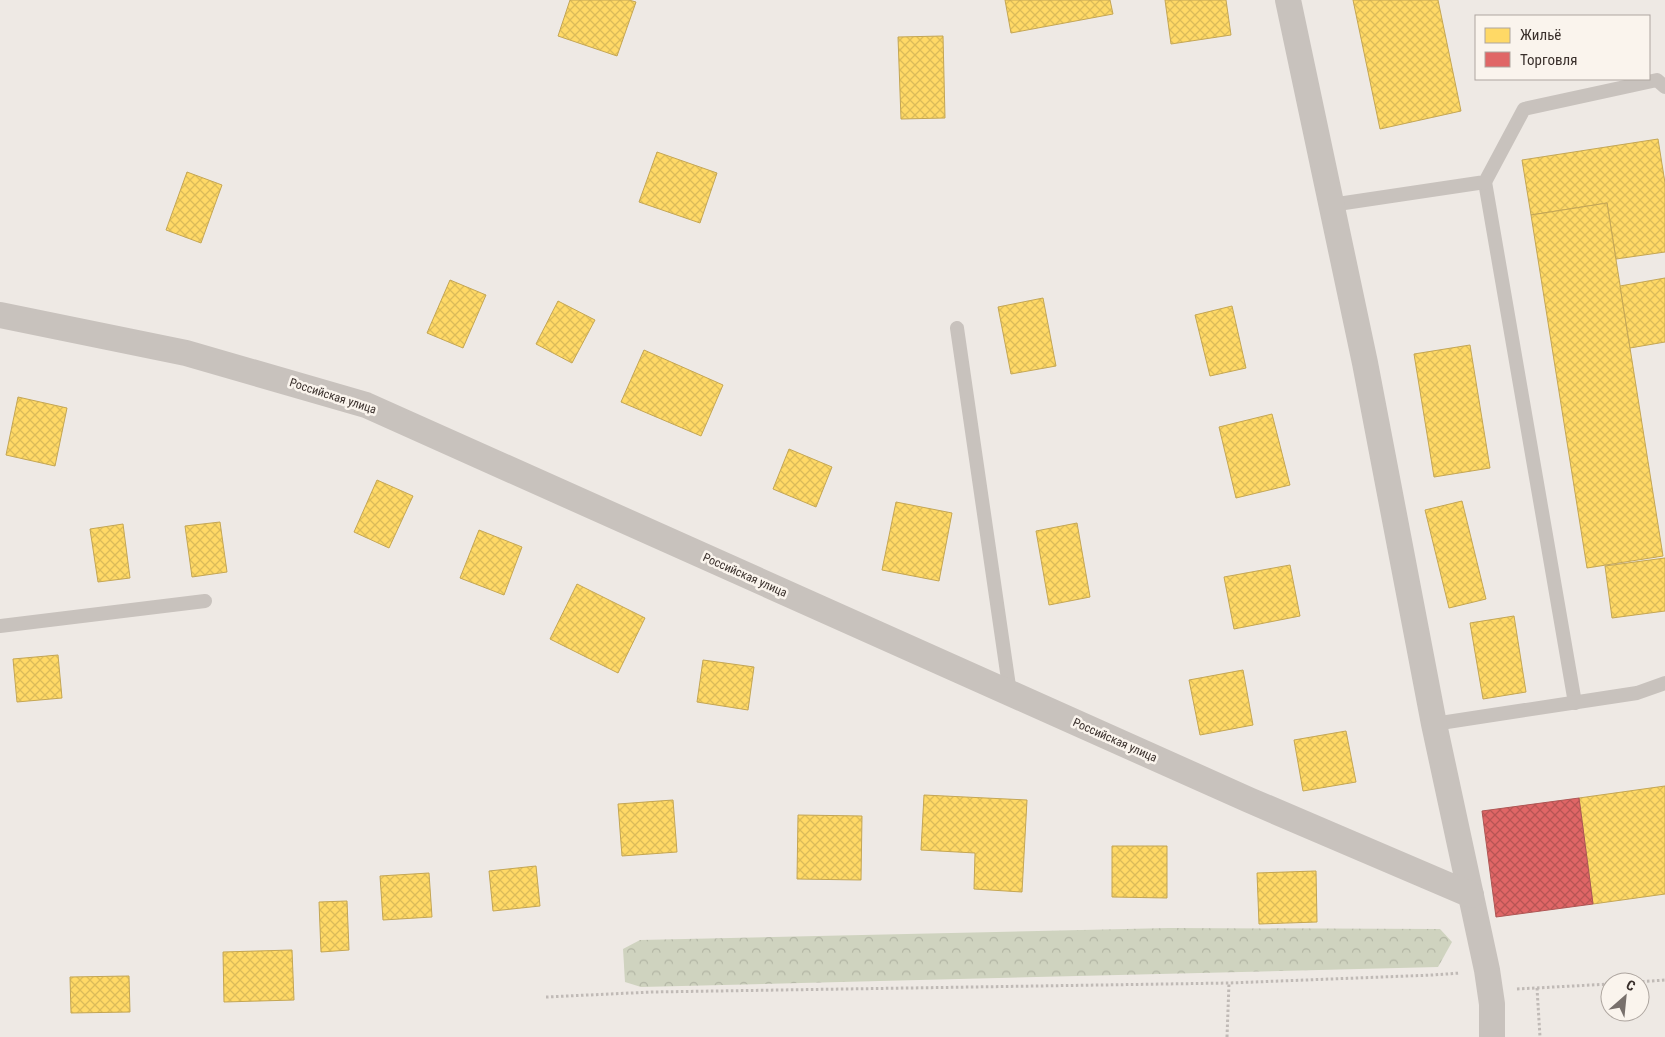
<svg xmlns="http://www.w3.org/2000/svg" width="1665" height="1037" viewBox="0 0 1665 1037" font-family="'Roboto Condensed',sans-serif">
<defs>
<pattern id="forest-crowns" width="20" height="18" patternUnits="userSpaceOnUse" patternTransform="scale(1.25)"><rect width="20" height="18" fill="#cfd3bf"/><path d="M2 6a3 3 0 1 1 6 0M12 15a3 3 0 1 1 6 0" fill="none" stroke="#b2b5a4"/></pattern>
<pattern id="homes-cross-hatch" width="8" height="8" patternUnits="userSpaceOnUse" patternTransform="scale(1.25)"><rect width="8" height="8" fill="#ffd966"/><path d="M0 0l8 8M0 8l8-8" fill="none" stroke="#dbbb59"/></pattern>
<pattern id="shops-cross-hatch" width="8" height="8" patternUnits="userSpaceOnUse" patternTransform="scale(1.25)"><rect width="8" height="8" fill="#e06666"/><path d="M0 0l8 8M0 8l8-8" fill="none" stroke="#b75454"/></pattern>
</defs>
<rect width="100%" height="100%" fill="#eee9e4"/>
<path fill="url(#forest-crowns)" d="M 1169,928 L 1440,929 L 1452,942 L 1438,967 L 641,987 L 625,982 L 623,949 L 640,940 Z"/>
<g fill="url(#homes-cross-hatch)" stroke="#c4a654">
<path d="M 570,0 L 629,0 L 636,2 L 617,56 L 558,36 Z"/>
<path d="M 1005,0 L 1110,0 L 1113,14 L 1011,33 Z"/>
<path d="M 1165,0 L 1226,0 L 1231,35 L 1171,44 Z"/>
<path d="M 1353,0 L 1438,0 L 1461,111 L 1380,129 Z"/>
<path d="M 943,36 L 945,118 L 901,119 L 898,37 Z"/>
<path d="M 1658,139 L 1665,183 L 1665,252 L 1616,259 L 1607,203 L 1531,215 L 1522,160 Z"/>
<path d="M 657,152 L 717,173 L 700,223 L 639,202 Z"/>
<path d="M 187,172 L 222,185 L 201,243 L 166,230 Z"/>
<path d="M 1607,203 L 1663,556 L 1587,568 L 1531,215 Z"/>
<path d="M 1665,278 L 1665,342 L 1630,348 L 1620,286 Z"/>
<path d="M 450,280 L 486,295 L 463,348 L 427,333 Z"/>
<path d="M 1043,298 L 1056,366 L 1011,374 L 998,307 Z"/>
<path d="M 558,301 L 595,320 L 572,363 L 536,344 Z"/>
<path d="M 1232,306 L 1246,368 L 1210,376 L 1195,315 Z"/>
<path d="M 1470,345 L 1490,468 L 1434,477 L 1414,354 Z"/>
<path d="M 644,350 L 723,385 L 701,436 L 621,402 Z"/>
<path d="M 18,397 L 67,408 L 55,466 L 6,455 Z"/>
<path d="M 1272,414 L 1290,485 L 1236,498 L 1219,427 Z"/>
<path d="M 789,449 L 832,467 L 816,507 L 773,489 Z"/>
<path d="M 377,480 L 413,496 L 389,548 L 354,532 Z"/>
<path d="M 1462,501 L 1486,599 L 1449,608 L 1425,510 Z"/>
<path d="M 896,502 L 952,513 L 939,581 L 882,570 Z"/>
<path d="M 220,522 L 227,572 L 192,577 L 185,526 Z"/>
<path d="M 1077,523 L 1090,597 L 1049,605 L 1036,531 Z"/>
<path d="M 123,524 L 130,578 L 98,582 L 90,529 Z"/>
<path d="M 479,530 L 522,547 L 504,595 L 460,578 Z"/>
<path d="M 1665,558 L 1665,611 L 1612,618 L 1605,566 Z"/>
<path d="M 1290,565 L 1300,616 L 1234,629 L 1224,577 Z"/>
<path d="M 577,584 L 645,618 L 618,673 L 550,639 Z"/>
<path d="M 1514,616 L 1526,692 L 1483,699 L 1470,623 Z"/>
<path d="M 58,655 L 62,698 L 17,702 L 13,659 Z"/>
<path d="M 703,660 L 754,667 L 748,710 L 697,702 Z"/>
<path d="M 1243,670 L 1253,725 L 1200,735 L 1189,680 Z"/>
<path d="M 1346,731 L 1356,782 L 1303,791 L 1294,740 Z"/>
<path d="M 1665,786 L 1665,894 L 1593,904 L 1579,798 Z"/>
<path d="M 924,795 L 1027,800 L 1022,892 L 974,889 L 975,853 L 921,850 Z"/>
<path d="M 673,800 L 677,852 L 622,856 L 618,804 Z"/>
<path d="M 798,815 L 862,816 L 861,880 L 797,879 Z"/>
<path d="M 1112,846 L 1167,846 L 1167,898 L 1112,897 Z"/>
<path d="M 536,866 L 540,906 L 493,911 L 489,871 Z"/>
<path d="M 1316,871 L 1317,922 L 1259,924 L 1257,873 Z"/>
<path d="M 429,873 L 432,917 L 383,920 L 380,876 Z"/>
<path d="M 347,901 L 349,950 L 321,952 L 319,902 Z"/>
<path d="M 292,950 L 294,1000 L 224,1002 L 223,952 Z"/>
<path d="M 129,976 L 130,1012 L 71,1013 L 70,977 Z"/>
</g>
<path fill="url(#shops-cross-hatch)" stroke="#ae5654" d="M 1579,798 L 1593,904 L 1496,917 L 1482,811 Z"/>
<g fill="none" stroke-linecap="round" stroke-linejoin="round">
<g stroke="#c0bab6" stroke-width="3" stroke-dasharray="2.5 2.5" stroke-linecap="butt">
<path d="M 1637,982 L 1665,980"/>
<path d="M 1537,988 L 1540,1037"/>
<path d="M 1517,989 L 1610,984"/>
<path d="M 546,997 L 652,992 L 1229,983 L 1433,975 L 1460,973"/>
<path d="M 1227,1037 L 1229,983"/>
</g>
<g stroke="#c8c2bd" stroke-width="14">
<path d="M 1485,182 L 1575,703"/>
<path d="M 1331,205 L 1485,182 L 1524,109 L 1657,80 L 1665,87"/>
<path d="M 957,328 L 1010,693"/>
<path d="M 0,626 L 205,601"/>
<path d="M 1434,724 L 1637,693 L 1665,683"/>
</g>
<g stroke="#c8c2bd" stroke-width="26">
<path d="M 1288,0 L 1365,363 L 1434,724 L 1487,970 L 1492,1004 L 1492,1037"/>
<path d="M 0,315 L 186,353 L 366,405 L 1249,800 L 1471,895"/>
</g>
</g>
<g text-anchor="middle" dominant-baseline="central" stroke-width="5" stroke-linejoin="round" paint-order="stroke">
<g font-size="12" fill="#392f2b" stroke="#faf4ed">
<text transform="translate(333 396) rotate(18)">Российская улица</text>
<text transform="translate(745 575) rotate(24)">Российская улица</text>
<text transform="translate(1115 740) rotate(24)">Российская улица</text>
</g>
</g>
<rect x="1475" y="15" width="175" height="65" fill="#faf4ed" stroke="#ada59f"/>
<rect x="1485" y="28" width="25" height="15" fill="#ffd966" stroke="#ada59f"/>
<text x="1520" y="40" font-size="15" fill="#392f2b">Жильё</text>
<rect x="1485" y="52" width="25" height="15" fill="#e06666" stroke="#ada59f"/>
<text x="1520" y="65" font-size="15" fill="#392f2b">Торговля</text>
<g transform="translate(1625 997) rotate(27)"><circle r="24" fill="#faf4ed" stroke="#ada59f"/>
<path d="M0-4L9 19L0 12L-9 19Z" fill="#78706c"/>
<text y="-8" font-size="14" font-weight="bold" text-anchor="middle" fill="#392f2b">С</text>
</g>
</svg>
